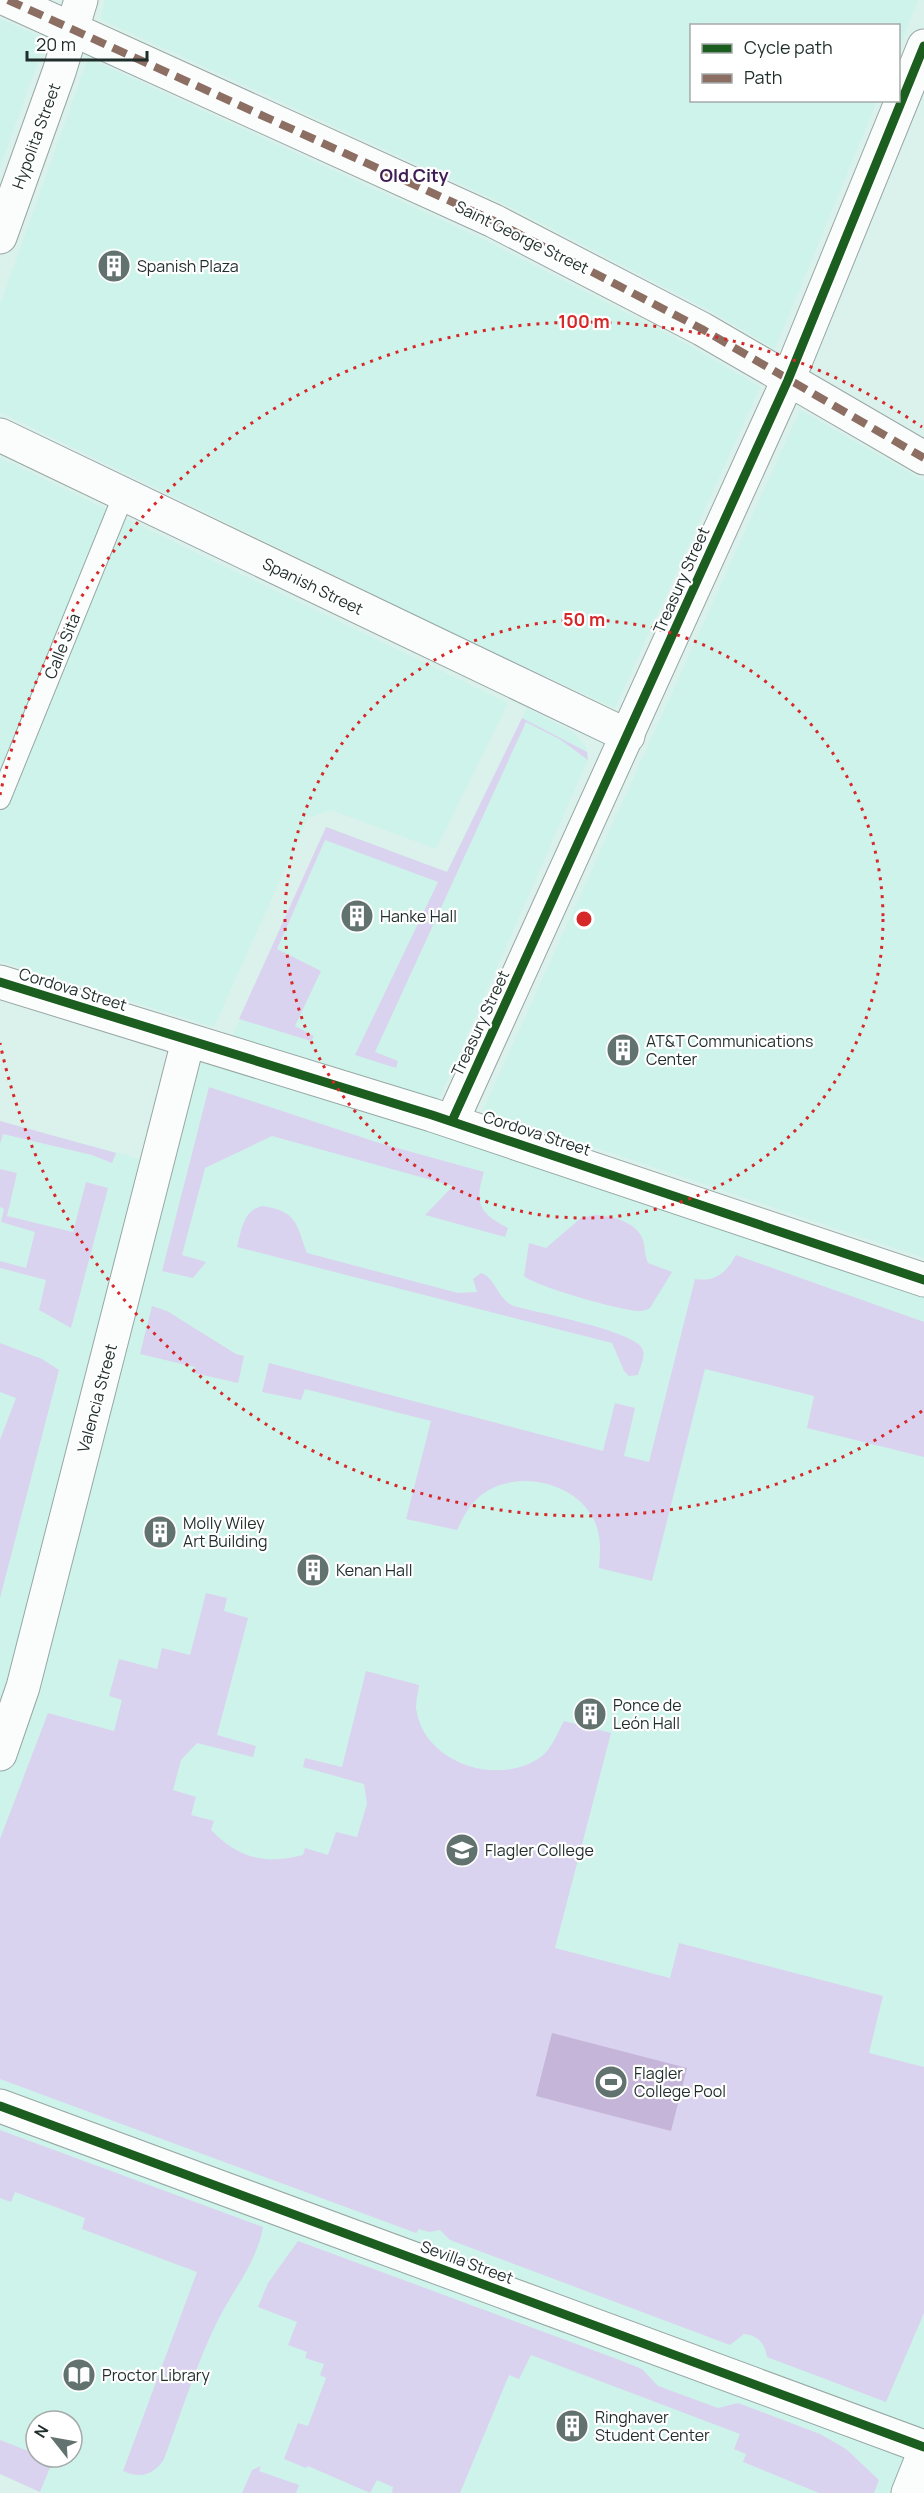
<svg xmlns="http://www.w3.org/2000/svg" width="924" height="2493" viewBox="0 0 924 2493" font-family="Manrope,sans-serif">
<rect width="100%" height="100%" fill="#dbf1ec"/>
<g fill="#cef3ea" fill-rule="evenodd">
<path d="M 105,0 L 918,0 L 899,49 L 898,26 L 692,26 L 692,100 L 877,101 L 775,349 L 711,311 L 502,203 L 100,19 Z"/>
<path d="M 0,19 L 46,39 L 0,168 Z"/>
<path d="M 88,58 L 485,240 L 692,347 L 760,387 L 615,708 L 486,649 L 0,412 L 0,305 Z"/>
<path d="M 800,410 L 924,481 L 924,1258 L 483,1110 Z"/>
<path d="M 0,458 L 508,703 L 436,849 L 331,810 L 308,818 L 214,1027 L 0,961 Z"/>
<path d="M 527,708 L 574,733 L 586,747 L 588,760 L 432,1115 L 924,1280 L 924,2453 L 908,2493 L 43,2493 L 0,2474 L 0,1121 L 158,1164 L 188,1041 L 225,1052 L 326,827 L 447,872 ZM 36,2421 L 72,2421 L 72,2457 L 36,2457 Z"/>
</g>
<g fill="#dad3ef">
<path d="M 522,718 L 587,752 L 588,760 L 561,740 L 526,722 L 375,1052 L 398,1061 L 396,1068 L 355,1055 L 438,882 L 325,840 L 277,949 L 321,971 L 295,1026 L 314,1036 L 311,1041 L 239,1019 L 326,827 L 447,872 Z"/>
<path d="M 209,1087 L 379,1143 L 484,1172 C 474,1203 479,1213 508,1228 L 505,1237 L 425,1215 L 453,1186 L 272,1136 L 205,1168 L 182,1255 L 206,1262 L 193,1278 L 162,1271 Z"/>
<path d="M 0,1121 L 116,1153 L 112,1163 L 92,1155 L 3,1134 L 0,1144 Z"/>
<path d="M 0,1169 L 17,1173 L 7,1216 L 73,1232 L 86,1182 L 108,1188 L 71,1328 L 39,1310 L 46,1280 L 0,1268 L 0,1261 L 26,1268 L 35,1232 L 1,1222 L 4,1209 L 0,1207 Z"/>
<path d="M 263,1206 C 298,1212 296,1224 307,1253 L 458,1293 L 477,1292 L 473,1279 L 481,1273 C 496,1278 496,1297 513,1306 C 536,1312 633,1331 642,1348 C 646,1356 640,1367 638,1375 L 629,1376 L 624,1371 L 612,1343 L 237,1247 C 242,1229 243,1210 263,1206 Z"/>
<path d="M 594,1215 C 613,1216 640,1222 644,1244 C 645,1251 645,1256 648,1263 L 672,1272 L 650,1308 C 649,1309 642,1311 641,1311 C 625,1312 534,1286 524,1276 L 529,1243 L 546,1248 L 581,1218 Z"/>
<path d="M 736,1255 L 924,1322 L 924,1457 L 807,1428 L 814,1396 L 705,1369 L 652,1581 L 599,1568 C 600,1555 601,1543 598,1531 C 586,1483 516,1466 480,1496 C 469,1505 463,1518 457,1530 L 406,1519 L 431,1421 L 305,1389 L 301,1400 L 262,1392 L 269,1363 L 603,1451 L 615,1403 L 635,1408 L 624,1456 L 649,1462 L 695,1279 C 716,1282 726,1273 736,1255 Z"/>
<path d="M 152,1306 L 167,1311 L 236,1354 L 244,1356 L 238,1383 L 194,1373 L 195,1367 L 140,1354 Z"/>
<path d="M 0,1343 L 42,1359 L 59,1370 L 0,1598 L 0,1440 L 16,1398 L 0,1392 Z"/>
<path d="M 206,1593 L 227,1598 L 224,1611 L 248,1618 L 217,1735 L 256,1746 L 253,1757 L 197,1743 L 181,1760 L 173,1790 L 196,1797 L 191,1815 L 214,1821 L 211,1830 C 238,1858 265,1865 303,1855 L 305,1848 L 328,1855 L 336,1832 L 357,1837 L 367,1804 L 364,1784 L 303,1767 L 305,1758 L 342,1767 L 366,1671 L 419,1685 C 418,1692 416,1701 416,1708 C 423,1764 500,1788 542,1756 C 552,1748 558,1732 564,1721 L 611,1733 L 555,1948 L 670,1978 L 679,1943 L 883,1996 L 869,2053 L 924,2067 L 924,2313 L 886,2402 L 767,2357 C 765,2344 758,2335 744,2334 L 730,2345 L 450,2240 L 440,2230 L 429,2232 L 419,2229 L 416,2233 L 0,2079 L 0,1839 L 48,1713 L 114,1731 L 122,1700 L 109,1696 L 119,1659 L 157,1669 L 162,1648 L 190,1655 Z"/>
<path d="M 0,2130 L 263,2227 C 257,2262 233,2290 217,2322 C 196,2365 181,2413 164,2459 C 154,2475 140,2479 123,2471 L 197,2272 L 82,2229 L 85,2218 L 15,2192 L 11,2202 L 0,2198 Z"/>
<path d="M 298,2241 L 617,2359 L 642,2369 L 658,2386 L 718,2408 L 738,2403 L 820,2434 L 846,2449 L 879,2480 L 874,2493 L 819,2493 L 743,2462 L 746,2454 L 734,2449 L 740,2434 L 531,2355 L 519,2379 L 509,2375 L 460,2493 L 392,2493 L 393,2487 L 377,2480 L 370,2493 L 308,2466 L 306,2468 L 284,2459 L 298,2423 L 308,2426 L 326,2378 L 320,2375 L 324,2364 L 305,2358 L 307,2352 L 288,2345 L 297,2322 L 258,2307 L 268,2283 Z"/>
<path d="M 0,2440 L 36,2454 L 36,2457 L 53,2460 L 40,2492 L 0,2474 Z"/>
<path d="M 261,2466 L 259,2471 L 299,2485 L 296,2493 L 242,2493 L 252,2470 Z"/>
</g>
<path fill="#c5b6d9" d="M 552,2033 L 687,2068 L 671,2131 L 536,2096 Z"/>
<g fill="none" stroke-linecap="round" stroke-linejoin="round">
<g stroke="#97a7a4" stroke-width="22">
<path id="lane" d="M 0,799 L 124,494"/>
</g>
<g stroke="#97a7a4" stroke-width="35">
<g id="street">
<path d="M 8,0 L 494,221 L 702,329 L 924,458"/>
<path d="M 0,237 L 59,72 L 81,0"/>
<path d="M 0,435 L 628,736"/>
<path d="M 0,982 L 432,1115 L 924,1280"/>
<path d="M 452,1121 L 788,380 L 924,46"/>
<path d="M 0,1754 L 23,1687 L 188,1041"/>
<path d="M 0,2106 L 924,2447"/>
</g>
</g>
<g stroke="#97a7a4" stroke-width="35">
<path id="primary" d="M 908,2493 L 924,2453"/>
</g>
<use href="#lane" stroke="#fafdfc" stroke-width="20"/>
<use href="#street" stroke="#fafdfc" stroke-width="33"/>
<use href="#primary" stroke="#fafdfc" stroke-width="33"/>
<path stroke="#8d6e63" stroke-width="8" stroke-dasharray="15 8" stroke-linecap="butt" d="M 8,0 L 494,221 L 702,329 L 924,458"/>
<g stroke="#fff" stroke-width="13">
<g id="cycleway">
<path d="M 0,982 L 432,1115 L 924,1280"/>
<path d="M 452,1121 L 788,380 L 924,46"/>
<path d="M 0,2106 L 924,2447"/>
</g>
</g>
<use href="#cycleway" stroke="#1b5e20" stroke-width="9"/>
</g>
<g fill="none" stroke="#d62828" stroke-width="3" stroke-dasharray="3 6">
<circle cx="584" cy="919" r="299"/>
<path d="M922 1411A597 597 0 0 1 0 1043M0 795A597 597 0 0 1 922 427"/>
</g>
<defs>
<g id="building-disc" transform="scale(1.725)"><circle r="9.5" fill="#61726f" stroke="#fff"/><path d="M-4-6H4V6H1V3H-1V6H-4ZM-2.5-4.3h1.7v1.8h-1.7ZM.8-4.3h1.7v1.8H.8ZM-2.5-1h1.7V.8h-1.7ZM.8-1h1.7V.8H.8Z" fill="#fff"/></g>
<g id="university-disc" transform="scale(1.725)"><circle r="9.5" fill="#61726f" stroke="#fff"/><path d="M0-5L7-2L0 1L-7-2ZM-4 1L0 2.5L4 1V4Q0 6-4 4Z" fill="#fff"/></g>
<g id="stadium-disc" transform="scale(1.725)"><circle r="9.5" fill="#61726f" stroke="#fff"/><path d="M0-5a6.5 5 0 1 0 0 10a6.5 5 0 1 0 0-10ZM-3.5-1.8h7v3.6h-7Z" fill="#fff"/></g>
<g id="library-disc" transform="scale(1.725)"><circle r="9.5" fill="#61726f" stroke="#fff"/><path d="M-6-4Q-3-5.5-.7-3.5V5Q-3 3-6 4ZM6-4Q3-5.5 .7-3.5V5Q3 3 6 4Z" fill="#fff"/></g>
</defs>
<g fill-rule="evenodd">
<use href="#building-disc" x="114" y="266"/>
<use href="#building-disc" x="357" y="916"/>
<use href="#building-disc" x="623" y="1050"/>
<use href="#building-disc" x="160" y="1532"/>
<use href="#building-disc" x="313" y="1570"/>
<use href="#building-disc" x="590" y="1714"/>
<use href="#university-disc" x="462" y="1850"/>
<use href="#stadium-disc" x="611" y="2082"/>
<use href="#library-disc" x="79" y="2375"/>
<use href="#building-disc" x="572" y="2426"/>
</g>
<g text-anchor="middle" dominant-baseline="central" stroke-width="4.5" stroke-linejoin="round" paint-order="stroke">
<g font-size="16" fill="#1f2e2b" stroke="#fff">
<text transform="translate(36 136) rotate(-70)">Hypolita Street</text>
<text transform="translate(522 237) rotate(26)">Saint George Street</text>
<text transform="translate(681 580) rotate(-66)">Treasury Street</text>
<text transform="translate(313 586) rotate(26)">Spanish Street</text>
<text transform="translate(62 646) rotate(-68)">Calle Sita</text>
<text transform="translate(73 989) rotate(17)">Cordova Street</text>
<text transform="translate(480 1023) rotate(-65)">Treasury Street</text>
<text transform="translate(537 1133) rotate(18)">Cordova Street</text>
<text transform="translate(97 1398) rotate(-75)">Valencia Street</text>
<text transform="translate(467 2262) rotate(20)">Sevilla Street</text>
</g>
<g font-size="16" fill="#1f2e2b" stroke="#fff" text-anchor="start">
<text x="137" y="266">Spanish Plaza</text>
<text x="380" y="916">Hanke Hall</text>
<text x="646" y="1041">AT&amp;T Communications<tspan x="646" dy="18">Center</tspan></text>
<text x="183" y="1523">Molly Wiley<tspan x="183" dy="18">Art Building</tspan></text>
<text x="336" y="1570">Kenan Hall</text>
<text x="613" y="1705">Ponce de<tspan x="613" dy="18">León Hall</tspan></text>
<text x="485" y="1850">Flagler College</text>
<text x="634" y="2073">Flagler<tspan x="634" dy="18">College Pool</tspan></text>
<text x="102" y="2375">Proctor Library</text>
<text x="595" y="2417">Ringhaver<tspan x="595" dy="18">Student Center</tspan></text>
</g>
<g font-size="18" font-weight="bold" fill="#401e55" stroke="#fff">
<text x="414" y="175">Old City</text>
</g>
</g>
<circle cx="584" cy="919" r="9" fill="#d62828" stroke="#fff" stroke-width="3"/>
<g font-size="18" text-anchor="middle" font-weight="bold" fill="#d62828" stroke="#fff" stroke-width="4.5" stroke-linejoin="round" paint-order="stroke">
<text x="584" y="328">100 m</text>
<text x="584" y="626">50 m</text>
</g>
<rect x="690" y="24" width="210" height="78" fill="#ffffff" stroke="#a5abaa" stroke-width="1.5"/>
<rect x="702" y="44" width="30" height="9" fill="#1b5e20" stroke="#a5abaa" stroke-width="1.5"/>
<text x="744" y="54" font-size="18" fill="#1f2e2b">Cycle path</text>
<rect x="702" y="74" width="30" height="9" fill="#8d6e63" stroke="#a5abaa" stroke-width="1.5"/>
<text x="744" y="84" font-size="18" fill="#1f2e2b">Path</text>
<g transform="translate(54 2439) rotate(301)"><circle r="28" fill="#ffffff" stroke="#a5abaa" stroke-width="1.5"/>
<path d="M0-4.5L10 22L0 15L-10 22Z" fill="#61726f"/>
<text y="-9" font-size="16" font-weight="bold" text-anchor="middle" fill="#1f2e2b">N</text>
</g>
<path d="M27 51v9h120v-9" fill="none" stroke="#1f2e2b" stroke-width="3"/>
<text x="36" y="51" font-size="18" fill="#1f2e2b" stroke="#ffffff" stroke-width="4.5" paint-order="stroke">20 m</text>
</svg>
